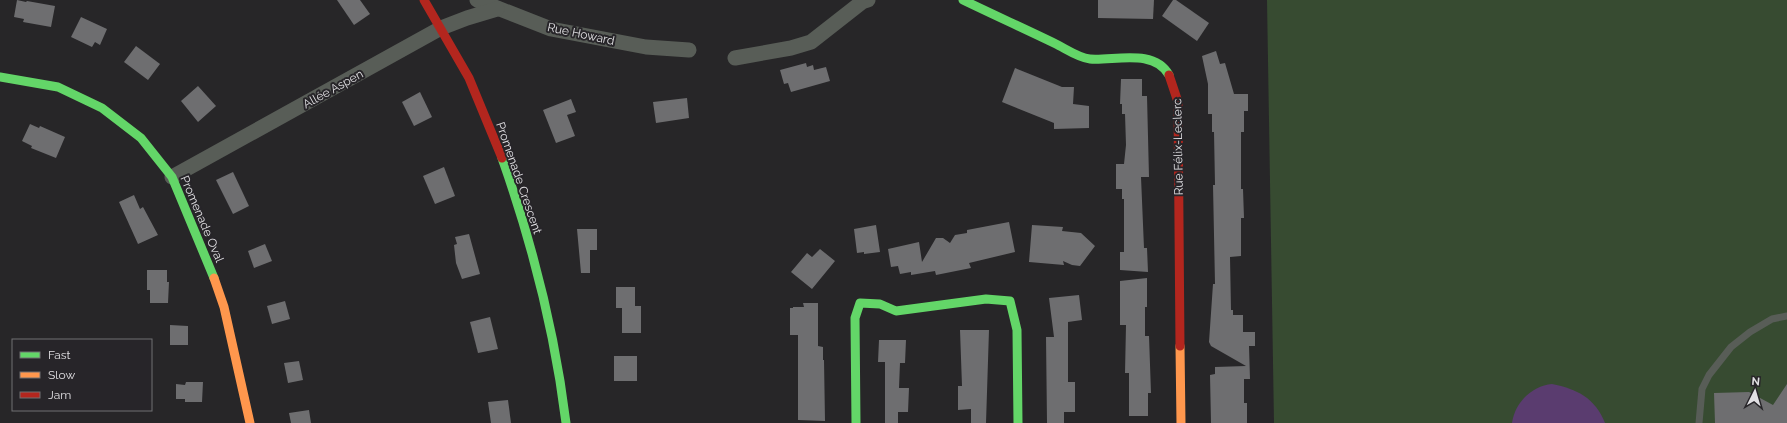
<svg xmlns="http://www.w3.org/2000/svg" width="1787" height="423" viewBox="0 0 1787 423" font-family="Raleway,sans-serif">
<rect width="100%" height="100%" fill="#272628"/>
<path fill="#374b31" d="M 1267,0 L 1787,0 L 1787,423 L 1274,423 Z"/>
<path fill="#5a3c6f" d="M 1552,384 C 1577,389 1595,398 1605,423 L 1512,423 C 1515,402 1532,386 1552,384 Z"/>
<g fill="#6e6e70">
<path d="M 17,0 L 26,2 L 27,1 L 55,6 L 51,27 L 23,22 L 24,19 L 14,17 Z"/>
<path d="M 337,0 L 360,0 L 370,14 L 354,25 Z"/>
<path d="M 1098,0 L 1154,0 L 1153,19 L 1098,18 Z"/>
<path d="M 1173,0 L 1176,0 L 1209,23 L 1197,41 L 1162,16 Z"/>
<path d="M 81,17 L 107,29 L 100,45 L 95,42 L 92,47 L 71,37 Z"/>
<path d="M 136,46 L 160,64 L 148,80 L 124,62 Z"/>
<path d="M 1216,51 L 1220,64 L 1225,63 L 1234,94 L 1248,94 L 1248,111 L 1244,111 L 1244,132 L 1241,132 L 1241,189 L 1243,189 L 1244,218 L 1241,218 L 1241,256 L 1230,257 L 1231,310 L 1233,310 L 1233,315 L 1243,315 L 1243,332 L 1255,332 L 1255,346 L 1249,346 L 1250,379 L 1244,379 L 1244,403 L 1247,403 L 1247,423 L 1211,423 L 1210,375 L 1215,374 L 1215,367 L 1246,366 L 1211,346 L 1209,342 L 1213,284 L 1215,284 L 1213,185 L 1215,185 L 1214,132 L 1212,132 L 1212,114 L 1208,114 L 1208,84 L 1202,56 Z"/>
<path d="M 806,63 L 807,67 L 813,65 L 814,70 L 826,67 L 830,81 L 791,92 L 788,83 L 784,84 L 780,70 Z"/>
<path d="M 1015,68 L 1062,87 L 1074,87 L 1073,104 L 1089,106 L 1089,128 L 1054,129 L 1054,123 L 1002,102 Z"/>
<path d="M 1121,79 L 1142,79 L 1142,96 L 1147,96 L 1149,177 L 1141,177 L 1144,248 L 1147,248 L 1148,272 L 1120,270 L 1120,252 L 1124,252 L 1124,199 L 1122,199 L 1122,189 L 1116,189 L 1116,164 L 1124,164 L 1126,145 L 1125,114 L 1122,114 L 1122,104 L 1120,104 Z"/>
<path d="M 198,86 L 216,106 L 198,122 L 181,101 Z"/>
<path d="M 420,92 L 432,117 L 414,126 L 402,102 Z"/>
<path d="M 687,98 L 689,118 L 656,123 L 653,102 Z"/>
<path d="M 571,99 L 576,112 L 567,115 L 575,136 L 556,143 L 543,110 Z"/>
<path d="M 30,124 L 39,128 L 40,126 L 65,137 L 56,158 L 31,148 L 32,146 L 22,141 Z"/>
<path d="M 444,167 L 455,196 L 435,204 L 423,176 Z"/>
<path d="M 233,172 L 249,206 L 233,214 L 216,180 Z"/>
<path d="M 134,195 L 140,209 L 143,207 L 158,235 L 138,244 L 119,202 Z"/>
<path d="M 1009,222 L 1015,252 L 969,263 L 971,268 L 936,275 L 935,271 L 911,275 L 911,272 L 900,274 L 898,266 L 891,267 L 888,249 L 919,242 L 922,262 L 936,238 L 943,238 L 950,243 L 955,235 L 967,233 L 967,230 Z"/>
<path d="M 876,225 L 880,252 L 864,254 L 864,252 L 857,253 L 854,229 Z"/>
<path d="M 1032,225 L 1063,227 L 1062,231 L 1081,233 L 1095,246 L 1080,266 L 1072,265 L 1063,261 L 1064,265 L 1029,262 Z"/>
<path d="M 577,229 L 597,229 L 597,250 L 590,250 L 590,273 L 581,273 Z"/>
<path d="M 469,234 L 480,274 L 462,279 L 456,263 L 454,245 L 457,244 L 455,237 Z"/>
<path d="M 265,244 L 272,261 L 254,268 L 248,251 Z"/>
<path d="M 820,249 L 835,261 L 812,289 L 791,272 L 807,253 L 812,257 Z"/>
<path d="M 147,270 L 167,270 L 167,282 L 169,282 L 168,303 L 150,303 L 150,290 L 147,290 Z"/>
<path d="M 1147,278 L 1147,307 L 1145,307 L 1145,336 L 1149,336 L 1151,393 L 1148,393 L 1148,416 L 1129,416 L 1129,373 L 1125,373 L 1126,325 L 1120,325 L 1120,281 Z"/>
<path d="M 616,287 L 635,287 L 635,306 L 641,306 L 641,333 L 622,333 L 622,308 L 616,308 Z"/>
<path d="M 1079,295 L 1082,320 L 1068,322 L 1068,382 L 1075,382 L 1075,412 L 1064,412 L 1064,423 L 1047,423 L 1046,337 L 1054,337 L 1049,298 Z"/>
<path d="M 285,301 L 290,319 L 272,324 L 267,306 Z"/>
<path d="M 803,303 L 818,303 L 818,346 L 823,347 L 823,360 L 824,360 L 825,421 L 798,420 L 798,335 L 790,335 L 790,308 L 793,308 L 793,307 L 804,307 Z"/>
<path d="M 490,317 L 498,349 L 478,353 L 470,322 Z"/>
<path d="M 170,325 L 188,326 L 188,345 L 170,345 Z"/>
<path d="M 960,330 L 989,330 L 986,423 L 971,423 L 971,409 L 958,410 L 958,386 L 962,386 Z"/>
<path d="M 879,340 L 906,340 L 905,363 L 900,363 L 899,388 L 909,388 L 908,412 L 898,412 L 898,423 L 885,423 L 885,362 L 878,362 Z"/>
<rect x="614" y="356" width="23" height="25"/>
<path d="M 299,361 L 303,380 L 288,383 L 284,363 Z"/>
<path d="M 186,382 L 203,382 L 202,402 L 185,402 L 185,399 L 176,399 L 176,384 L 185,385 Z"/>
<path d="M 1787,384 L 1787,423 L 1715,423 L 1714,393 L 1749,392 L 1773,405 Z"/>
<path d="M 508,400 L 511,423 L 491,423 L 488,402 Z"/>
<path d="M 309,410 L 311,423 L 291,423 L 289,413 Z"/>
</g>
<g fill="none" stroke-linecap="round" stroke-linejoin="round">
<path stroke="#585d57" stroke-width="7" d="M 1699,423 L 1702,389 L 1709,375 L 1731,347 L 1750,332 L 1772,319 L 1787,316"/>
<g stroke="#585d57" stroke-width="15">
<path d="M 477,0 L 551,29 L 646,47 L 689,50"/>
<path d="M 735,58 L 791,48 L 811,42 L 862,2 L 868,0"/>
<path d="M 172,177 L 441,28 L 467,18 L 497,9"/>
</g>
<g stroke="#63d668" stroke-width="9">
<path d="M 963,0 C 994,15 1025,29 1056,44 C 1066,49 1079,58 1090,59 C 1114,61 1154,48 1169,75"/>
<path d="M 0,77 L 58,87 L 102,108 L 141,138 L 172,177 L 214,278"/>
<path d="M 502,158 C 532,243 555,333 566,423"/>
<path d="M 856,423 L 855,318 L 860,303 L 880,304 L 896,311 L 986,299 L 1010,301 L 1017,330 L 1018,423"/>
</g>
<g stroke="#ff974d" stroke-width="9">
<path d="M 214,278 L 224,307 L 250,423"/>
<path d="M 1180,346 L 1181,423"/>
</g>
<g stroke="#b3261e" stroke-width="9">
<path d="M 424,0 L 469,78 L 502,158"/>
<path d="M 1169,75 L 1178,102 L 1180,346"/>
</g>
</g>
<g text-anchor="middle" dominant-baseline="central" stroke-width="4" stroke-linejoin="round" paint-order="stroke">
<g font-size="12" fill="#e1e0e3" stroke="#272529">
<text transform="translate(581 34) rotate(12)">Rue Howard</text>
<text transform="translate(333 89) rotate(-29)">Allée Aspen</text>
<text transform="translate(1178 147) rotate(-91)">Rue Félix-Leclerc</text>
<text transform="translate(519 178) rotate(71)">Promenade Crescent</text>
<text transform="translate(202 219) rotate(67)">Promenade Oval</text>
</g>
</g>
<rect x="12" y="339" width="140" height="72" fill="#272529" stroke="#717073"/>
<rect x="20" y="352" width="20" height="6" fill="#63d668" stroke="#717073"/>
<text x="48" y="359" font-size="12" fill="#e1e0e3">Fast</text>
<rect x="20" y="372" width="20" height="6" fill="#ff974d" stroke="#717073"/>
<text x="48" y="379" font-size="12" fill="#e1e0e3">Slow</text>
<rect x="20" y="392" width="20" height="6" fill="#b3261e" stroke="#717073"/>
<text x="48" y="399" font-size="12" fill="#e1e0e3">Jam</text>
<g transform="translate(1755 391) rotate(5)" stroke="#272529" stroke-width="3" paint-order="stroke">
<path d="M0-3L7 15L0 10L-7 15Z" fill="#e1e0e3"/>
<text y="-6" font-size="11" font-weight="bold" text-anchor="middle" fill="#e1e0e3">N</text>
</g>
</svg>
